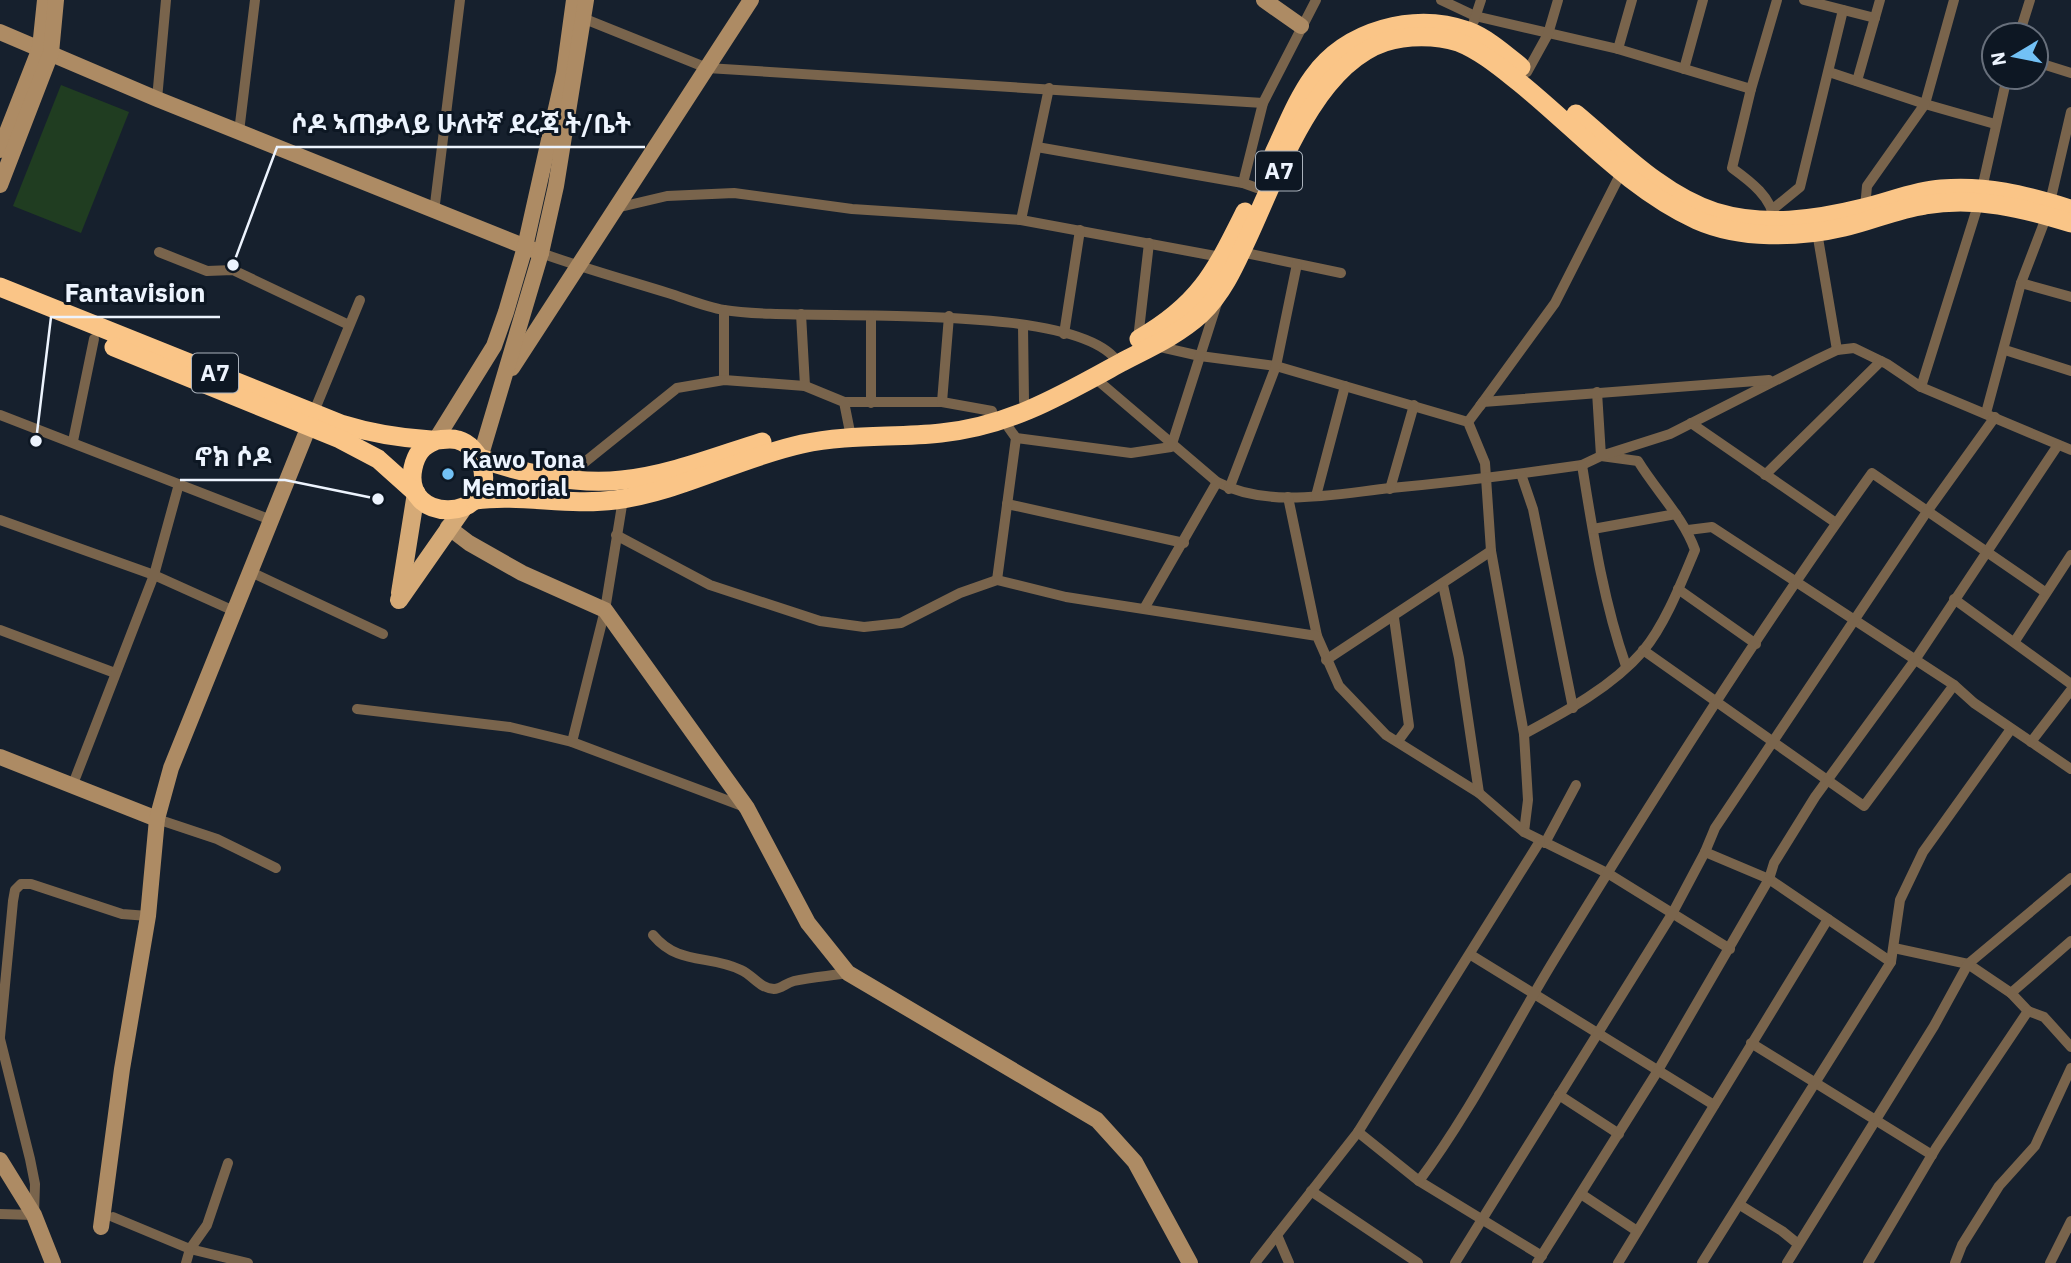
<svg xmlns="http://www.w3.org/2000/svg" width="2071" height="1263" viewBox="0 0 2071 1263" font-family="'IBM Plex Sans','Noto Sans Ethiopic',sans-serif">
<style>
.green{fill:#203d21}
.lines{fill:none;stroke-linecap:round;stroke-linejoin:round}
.street{stroke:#79644c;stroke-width:10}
.secondary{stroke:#ad8b64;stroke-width:16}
.primary{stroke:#d5aa77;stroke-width:18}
.highway{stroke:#fac587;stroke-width:19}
.poi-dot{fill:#72c1f5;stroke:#0d1723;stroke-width:2.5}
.labels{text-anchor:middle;stroke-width:6;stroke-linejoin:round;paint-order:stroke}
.shield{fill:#0d1723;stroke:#aab2bc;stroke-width:2}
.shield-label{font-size:23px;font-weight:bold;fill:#edf4fe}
.poi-label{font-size:24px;font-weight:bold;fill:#edf4fe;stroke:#0d1723;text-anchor:start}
.leader{fill:none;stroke:#edf4fe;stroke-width:2.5}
.callout-dot{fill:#edf4fe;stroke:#0d1723;stroke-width:2.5}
.callout-label{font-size:26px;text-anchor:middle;font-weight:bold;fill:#edf4fe;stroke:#0d1723;stroke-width:6;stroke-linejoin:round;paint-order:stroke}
</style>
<rect width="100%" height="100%" fill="#16202d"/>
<!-- green -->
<path class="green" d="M61,85L129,112L81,233L13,206Z"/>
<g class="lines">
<!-- street -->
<g class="street">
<path d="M1441,0L1475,16L1618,49L1751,89L1732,168C1750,181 1773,198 1774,221"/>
<path d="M1804,0L1875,18"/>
<path d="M1954,0L1925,104L1995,124"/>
<path d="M580,17L707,68L1263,103"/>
<path d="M1474,21L1481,0"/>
<path d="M2019,35L2030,0"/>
<path d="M1618,49L1632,0"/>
<path d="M2036,62L2071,73"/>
<path d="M1684,69L1703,0"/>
<path d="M1527,72L1548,34L1558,0"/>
<path d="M1829,72L1925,104L1867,186L1865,208"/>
<path d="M1857,81L1880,0"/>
<path d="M1751,89L1777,0"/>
<path d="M157,99L166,0"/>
<path d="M239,132L255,0"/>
<path d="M1037,147L1243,183L1257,188"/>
<path d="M1243,183L1263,103L1316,0"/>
<path d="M616,208L667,196L734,193L852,209L1021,220L1226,258"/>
<path d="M1773,209L1800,187L1843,10"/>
<path d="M434,212L460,0"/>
<path d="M1021,220L1049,88"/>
<path d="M1817,232L1837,350"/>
<path d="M159,252L207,271L233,270L349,325"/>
<path d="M1241,252L1341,273"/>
<path d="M541,253C583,268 626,280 668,293C687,299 706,307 724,310C799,323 1081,298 1119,364"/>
<path d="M2021,283L2071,297"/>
<path d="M801,314L805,386"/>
<path d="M1023,326L1024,401"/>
<path d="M1064,334L1080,230"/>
<path d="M1138,339L1149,243"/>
<path d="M1156,346L1200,356L1276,366L1468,422L1485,463L1491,551L1524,734"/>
<path d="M2005,350L2071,371"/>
<path d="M1095,378L1217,482C1269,509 1335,494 1391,488C1455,482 1519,474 1582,465L1601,456L1638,461C1657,492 1683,517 1695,550C1682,581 1665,625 1643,651C1612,687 1565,712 1524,734L1528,800L1524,832"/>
<path d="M724,380V310"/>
<path d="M1921,387L1979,202L2007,77"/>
<path d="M1597,392L1601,456L1670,434L1818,359L1837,350L1854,348L1887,364L1921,387L2071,450"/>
<path d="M844,402H942L992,411"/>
<path d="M942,402L949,316"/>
<path d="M871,403V316"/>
<path d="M1480,406L1555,303L1622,171"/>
<path d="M1986,413L2021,283L2047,215L2071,112"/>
<path d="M313,414L360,300"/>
<path d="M0,415L271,520"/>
<path d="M1468,422L1483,402L1769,380"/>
<path d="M1691,423L1836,523"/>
<path d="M1016,438L1131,453L1171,447L1217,303"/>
<path d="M73,441L94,339"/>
<path d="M1582,465C1593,533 1603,600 1626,666"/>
<path d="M1521,474L1533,509L1573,708"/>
<path d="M1765,475L1881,361"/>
<path d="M565,478L677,388L724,380L805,386L844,402L851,437"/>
<path d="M1229,489L1276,366L1297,264"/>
<path d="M1390,489L1414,405"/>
<path d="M1316,496L1345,386"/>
<path d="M1288,497L1317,636"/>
<path d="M1007,504L1184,543"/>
<path d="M0,520L154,575L234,611"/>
<path d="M1593,529L1676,514"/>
<path d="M1688,530L1712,527L1954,685L1974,703L2071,769"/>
<path d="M616,535L710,585L820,621L864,627L901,623L960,593L997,580L1066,597L1317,636L1339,686L1386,735L1479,793L1524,832L1609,874L1730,949"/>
<path d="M251,572L383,634"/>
<path d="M997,580L1016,438L1004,421"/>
<path d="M1443,585L1459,658L1479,793"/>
<path d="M1678,589L1756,644"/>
<path d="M1954,599L2071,684"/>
<path d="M1145,607L1217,482"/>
<path d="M1394,618L1409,726L1398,741"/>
<path d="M0,630L115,673"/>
<path d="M2015,641L2071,555"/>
<path d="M1643,650L1864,806L1954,685"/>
<path d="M1326,660L1491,551"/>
<path d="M357,709L510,727L572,742L745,807"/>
<path d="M572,742L605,610L623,499"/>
<path d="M2031,742L2071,690"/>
<path d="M73,784L154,575L179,484"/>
<path d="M157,819L217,839L276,868"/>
<path d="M1545,843L1576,785"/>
<path d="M1705,852L1769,879L1891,962"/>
<path d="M653,935C679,966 708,954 741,970C754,976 759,988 774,989C781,989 786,983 794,981C811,977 830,976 848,973"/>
<path d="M1894,948L1968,964L2011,993L2071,941"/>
<path d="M1471,955L1714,1105"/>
<path d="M2011,993L2028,1011L2044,1017L2071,1047"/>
<path d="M0,1037L13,901L15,890L21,884H31L122,914L148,916"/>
<path d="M0,1039L30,1159L35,1184L34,1215L0,1214"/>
<path d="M1751,1043L1932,1155"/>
<path d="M1559,1095L1619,1134"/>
<path d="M1358,1132L1419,1181L1542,1256"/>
<path d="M1419,1181C1472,1110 1511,1030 1557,955C1657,792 1760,629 1872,473L2045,592"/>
<path d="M1311,1191L1418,1263"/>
<path d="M1581,1194L1637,1231"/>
<path d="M1740,1205L1782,1231L1798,1244"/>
<path d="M113,1217L190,1249L248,1263"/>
<path d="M1277,1235L1289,1263"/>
<path d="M186,1263L190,1249L207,1225L228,1163"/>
<path d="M1255,1263L1358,1132L1540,841"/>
<path d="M1455,1263L1672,914L1705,852L1715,828L1926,513L1995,417"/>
<path d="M1537,1263L1657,1072L1769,879L1774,863L1815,797L1915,660L2058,445"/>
<path d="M1618,1263L1828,919"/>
<path d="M1702,1263L1891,962L1900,900L1923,852L2011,729"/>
<path d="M1787,1263L1934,1026L1968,964L2071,878"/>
<path d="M1868,1263L1936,1148L2028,1011"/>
<path d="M1955,1263L1962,1245L1999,1186L2035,1146L2071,1068"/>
<path d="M2050,1263L2071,1221"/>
</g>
<!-- secondary -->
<g class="secondary">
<path d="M1264,0L1301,26"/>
<path d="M0,32L157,99L541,253"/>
<path d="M0,150L40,48L45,0"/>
<path d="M0,185L51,53L56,0"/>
<path d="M512,368L751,0"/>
<path d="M435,441L494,346L506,312L525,247L564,73L574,0"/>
<path d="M480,458L541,253L556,186L586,0"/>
<path d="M448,527L469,543L522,573L605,610L747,808L808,923L848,973L1097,1120L1135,1162L1190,1263"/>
<path d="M0,757L157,819"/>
<path d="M0,1160L34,1215L53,1263"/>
<path d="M101,1227L122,1069L148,916L157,819L171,768L309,426"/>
</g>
<!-- primary -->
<g class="primary">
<path d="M400,593L416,493"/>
<path d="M399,600L464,507"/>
</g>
<!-- highway -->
<g class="highway">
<path d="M1576,114C1618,149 1662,195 1715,212C1764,227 1815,220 1863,208C1889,202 1914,191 1941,189C1986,185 2024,195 2067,208"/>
<path d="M1274,153C1286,128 1297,99 1313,77C1347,30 1414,12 1468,31C1487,38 1505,54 1521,67"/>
<path d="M0,287L341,424C370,433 400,438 431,440C440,441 448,437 458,440C469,443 479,454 482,466C497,523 401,525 413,468C416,454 422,446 435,441"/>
<path d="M1139,339C1200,304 1215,272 1245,212"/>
<path d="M114,347L340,439L378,459L416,493"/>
<path d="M480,458C523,474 576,485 622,480C670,475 717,456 762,442"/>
<path d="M475,500C521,494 568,506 615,500C679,492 738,458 802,444C848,434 895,438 941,433C1010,426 1062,395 1122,362C1149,348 1178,335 1201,314C1224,292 1236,263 1249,235C1278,172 1315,65 1385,42C1406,35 1437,35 1458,42C1481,51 1501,68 1520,83C1578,130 1629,189 1697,220C1740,239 1798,238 1844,227C1871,221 1897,209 1925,205C1975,196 2023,208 2071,223"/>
</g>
</g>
<!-- markers -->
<circle class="poi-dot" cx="448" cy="474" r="7"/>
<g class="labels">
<!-- shield labels -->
<g class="shield">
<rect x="1256" y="151.5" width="46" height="39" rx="5"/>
<rect x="192" y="353.5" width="46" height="39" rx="5"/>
</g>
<g class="shield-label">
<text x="1279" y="179">A7</text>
<text x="215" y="381">A7</text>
</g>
<!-- poi labels -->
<g class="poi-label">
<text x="462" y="468">Kawo Tona<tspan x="462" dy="28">Memorial</tspan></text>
</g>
</g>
<!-- callouts -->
<path class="leader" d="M233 265L277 147H645M36 441L51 317H220M378 499L285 480H180"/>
<g class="callout-dot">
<circle cx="233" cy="265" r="7"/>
<circle cx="36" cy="441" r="7"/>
<circle cx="378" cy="499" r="7"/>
</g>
<g class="callout-label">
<text x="461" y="133">ሶዶ ኣጠቃላይ ሁለተኛ ደረጃ ት/ቤት</text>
<text x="135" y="302">Fantavision</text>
<text x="233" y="466">ኖክ ሶዶ</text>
</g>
<!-- north arrow -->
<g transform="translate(2015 56) rotate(260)"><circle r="33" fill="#0d1723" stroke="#676f7b" stroke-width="2"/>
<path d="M0-5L12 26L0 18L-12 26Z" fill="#72c1f5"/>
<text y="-10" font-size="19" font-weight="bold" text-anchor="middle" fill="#edf4fe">N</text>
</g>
</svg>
